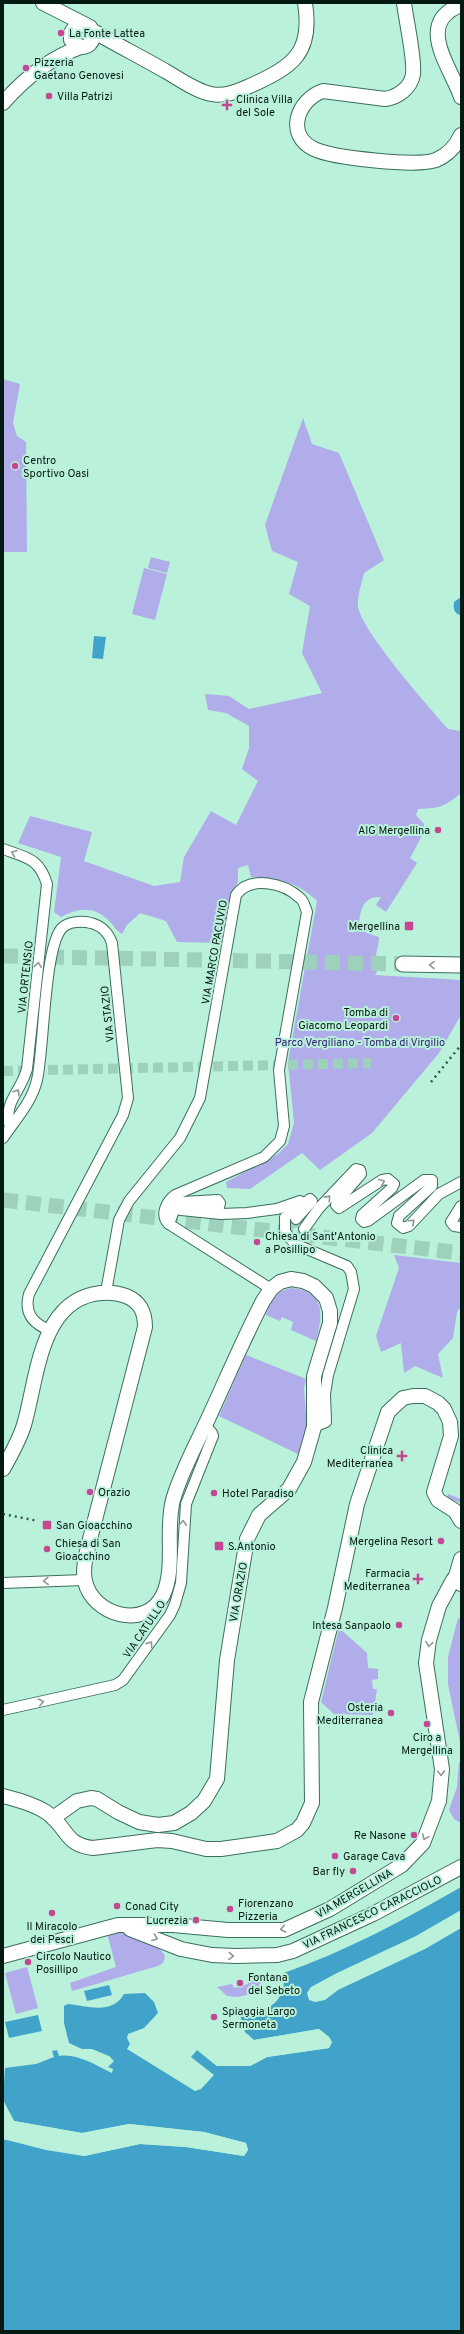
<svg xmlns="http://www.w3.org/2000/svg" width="464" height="2334" viewBox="0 0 464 2334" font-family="Overpass,sans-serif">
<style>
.green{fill:#b1acea}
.water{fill:#41a3ca}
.pier{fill:#b9f1da}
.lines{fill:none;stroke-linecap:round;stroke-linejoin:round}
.street-tunnel{stroke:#9ed1bc;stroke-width:10;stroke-dasharray:10 5;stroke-linecap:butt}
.primary-tunnel{stroke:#9ed1bc;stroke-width:15;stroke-dasharray:15 8;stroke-linecap:butt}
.street-casing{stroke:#3b6f5c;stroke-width:12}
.secondary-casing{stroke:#3b6f5c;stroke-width:16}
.primary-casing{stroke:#3b6f5c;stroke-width:17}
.street{stroke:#fff;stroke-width:10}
.secondary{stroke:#fff;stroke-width:14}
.primary{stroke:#fff;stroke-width:15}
.rail{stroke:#37564b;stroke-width:2.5;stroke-dasharray:2 4;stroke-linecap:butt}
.oneway{stroke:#8e9894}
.poi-dot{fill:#c54691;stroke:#b9f1da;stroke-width:1.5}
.labels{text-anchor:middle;stroke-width:4;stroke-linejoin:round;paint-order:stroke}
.poi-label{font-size:11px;fill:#041912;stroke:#b9f1da;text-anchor:start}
.street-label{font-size:11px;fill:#041912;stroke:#b9f1da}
.park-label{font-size:11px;fill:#352075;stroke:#b9f1da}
</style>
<rect width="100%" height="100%" fill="#b9f1da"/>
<!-- green -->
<g class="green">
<path d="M3,379L20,384L13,423L17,436L26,442L27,552H3Z"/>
<path d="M303,418L312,444L339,453L384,560L364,573C362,582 357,596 358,606C361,631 429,707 448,729L461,731V793C444,807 441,808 418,809L416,815L424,824V832L410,858L417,863L386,912L376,905L381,897C360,896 360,915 358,930L379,937C379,948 372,960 378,970L375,975L461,980V1015L439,1053L372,1133L320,1170L302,1153L250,1189L227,1188L226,1182L278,1154L288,1144L294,1123L288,1062L317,901C296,881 279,879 251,877L248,865L238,868V882L231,894L222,943L177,942L166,921L140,913L127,925L122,934C115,930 114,925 108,920C94,906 77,908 61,917L54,912L61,857L18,843L30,816L92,832L84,861L154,886L180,882L184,857L211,811L236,825L258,781L242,769L249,748V726L226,713L208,710L205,694L229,696L249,709L322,693L302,653L310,606L289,594L298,562L272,551L265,525Z"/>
<path d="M151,557L170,562L167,573L148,568Z"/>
<path d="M144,568L167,574L155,620L132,614Z"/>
<path d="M394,1255L461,1263V1307L457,1312L453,1338L438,1354L443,1378L415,1366L404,1373L401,1343L381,1352L376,1336L399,1268Z"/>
<path d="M291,1288C326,1291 323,1315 316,1341L291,1330L293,1322L282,1317L280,1321L266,1315C271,1301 276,1291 291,1288Z"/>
<path d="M246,1355L306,1379L304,1388L307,1429L300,1455L219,1416Z"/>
<path d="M448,1494L461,1499V1503L447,1498Z"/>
<path d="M458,1618L461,1619V1747L448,1684V1657Z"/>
<path d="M339,1628L367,1653L368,1668L378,1669V1679L372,1680L373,1689H377L373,1715L334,1714L321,1702Z"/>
<path d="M459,1762L461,1763V1823L454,1819L449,1810L457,1787Z"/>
<path d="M112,1932C132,1934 153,1937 165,1956L163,1963L158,1966L72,1991L70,1983L116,1967L107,1933Z"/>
<path d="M27,1967L38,2008L16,2014L5,1973Z"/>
<path d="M263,1976V1979C256,1994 243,1999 227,1996L217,1987L232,1984L234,1988L248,1984V1980Z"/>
</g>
<!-- water -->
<g class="water">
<path d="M461,597V615C454,614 453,608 454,602Z"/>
<path d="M94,636L106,637L103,659L92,658Z"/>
<path d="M461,1887V2331H3V2139L84,2156L140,2144L186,2147L244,2156L248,2150L246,2143L204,2132L129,2124L82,2133L14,2121L3,2100L5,2068L36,2064L54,2057L52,2051L57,2050L59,2056C77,2053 95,2065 112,2073L113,2069L108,2067L114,2061L109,2056L92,2049H82L69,2043L64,2023V2006L68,2004C88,2006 112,2015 124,1994L145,1993L154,2002L158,2013L144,2028L128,2034L127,2038L130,2044L127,2049L195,2091L201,2089L214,2075L191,2057L197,2050L217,2066H250L267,2057L329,2048L332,2042L329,2037L319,2029L254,2040L245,2032L240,2015C267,2012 286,2004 284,1973C346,1951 404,1920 461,1887Z"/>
<path d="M109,1985L112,1995L87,2001L84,1991Z"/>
<path d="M38,2015L42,2031L9,2038L5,2022Z"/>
</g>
<!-- pier -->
<g class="pier">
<path d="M461,1910V1928L425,1949L338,1990L325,2000L315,2002L309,2000L307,1993L311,1987L337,1973L416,1936Z"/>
<path d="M319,2029L329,2037L332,2042L329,2048L267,2057L250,2066H217L197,2050L217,2064H249L266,2055L328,2046L329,2042L323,2033L319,2031L254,2042V2040Z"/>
<path d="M3,2100L14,2121L82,2133L129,2124L204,2132L246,2143L248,2150L244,2156L186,2147L140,2144L84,2156L46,2150L3,2139V2137L47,2148L84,2154L140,2142L186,2145L243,2154L246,2150L244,2144L237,2141L204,2134L129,2126L82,2135L14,2123L3,2104Z"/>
</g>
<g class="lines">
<!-- street-tunnel -->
<g class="street-tunnel">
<path d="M3,1071L371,1063"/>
<path d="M296,1219L293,1224L294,1228L299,1231L304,1229"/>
</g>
<!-- primary-tunnel -->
<g class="primary-tunnel">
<path d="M3,956L403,964"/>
<path d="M3,1200L461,1253"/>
</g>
<defs>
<g id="street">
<path d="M3,849C27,858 39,858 47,884L27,1069C20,1094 3,1101 10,1128"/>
<path d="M3,1138C15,1120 32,1102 37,1080C44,1050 44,947 62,928C69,921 82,921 91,923C102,926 108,932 112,943L128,1098L123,1115L29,1294C24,1312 32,1323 49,1330"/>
<path d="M310,1199L285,1217V1232L295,1244L347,1266L351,1272L354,1289L328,1375L325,1394L326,1422L314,1427"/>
<path d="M461,1206L451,1222L454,1226L461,1227"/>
<path d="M296,1219L312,1201"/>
<path d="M169,1224L176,1205L182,1202L218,1200L220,1203L219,1207L187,1206L183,1207L181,1210L221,1214L247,1213L277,1209L300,1201"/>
<path d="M304,1229L319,1208L356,1169L360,1170L361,1174L337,1202L336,1205L339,1208L382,1180L388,1179L394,1184L392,1188L362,1215L361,1219L364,1222L368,1221L424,1180H432V1186L399,1216L397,1223L403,1228L409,1226L439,1194L461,1182"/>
<path d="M106,1292L119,1220L129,1201L180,1138L200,1098L236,895C250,875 284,883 300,898C304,901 305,907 307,912L279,1070L284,1126L280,1141L264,1157L175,1195C167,1201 159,1215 169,1224L271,1289"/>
<path d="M3,1583L84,1580"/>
<path d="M3,1710L115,1685L123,1680L170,1615L175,1604L181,1583L186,1504L213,1436L212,1433L205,1425"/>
</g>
<g id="secondary">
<path d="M43,3L90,27C97,37 91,48 80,47L71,40V33L75,27L84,24"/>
<path d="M404,3C406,20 415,59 413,74C411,88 398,97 385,99L323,91C297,100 285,135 314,149C333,158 417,167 436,160C448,155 456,146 461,135"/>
<path d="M461,5C414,23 451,67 461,97"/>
<path d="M93,31C117,45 143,58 167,72C181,80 196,91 211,94C226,97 238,91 252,85C293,66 313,53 305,3"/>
<path d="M3,103C24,79 49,58 81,47"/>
<path d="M3,1469C11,1455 19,1441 24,1425C37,1381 39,1305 94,1294C105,1292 116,1292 126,1296C141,1302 145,1313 145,1327L90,1539C87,1552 82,1567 85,1581C92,1615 146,1631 163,1595C176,1568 165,1529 173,1500C181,1472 196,1445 208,1419C226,1380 243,1340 263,1301L271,1289L280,1282L291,1279L303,1281L314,1286L326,1298L330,1311V1323L314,1376V1427L304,1462L289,1489L259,1515L247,1539L227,1660L217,1779L204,1801L191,1813L174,1823L158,1825L139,1822L118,1812L97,1799L91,1798L77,1801L53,1818"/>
<path d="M461,1559L456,1576L461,1584"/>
<path d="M3,1796C18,1800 33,1804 46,1812C68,1827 64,1845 93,1848L157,1840L172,1841L206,1849H221L277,1841L297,1830L303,1823L312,1803L311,1702L335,1608L357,1504L388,1412L403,1398L413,1396H425L438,1403L444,1409L450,1422L451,1436L434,1492L438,1500L455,1511L461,1521"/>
<path d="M130,1929L181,1949L212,1955L235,1956L277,1955L293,1951L373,1914L461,1867"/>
<path d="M3,1956L118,1925H173L228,1930H284L330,1909L402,1865L423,1843L439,1801L442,1769L426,1663L429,1640L439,1606L453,1580L461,1579"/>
</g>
<path id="primary" d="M403,964L461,965"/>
</defs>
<!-- street casing -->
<use href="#street" class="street-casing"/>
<!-- secondary casing -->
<use href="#secondary" class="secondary-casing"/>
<!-- primary casing -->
<use href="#primary" class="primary-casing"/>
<!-- street -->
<use href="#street" class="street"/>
<!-- secondary -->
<use href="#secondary" class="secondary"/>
<!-- primary -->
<use href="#primary" class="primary"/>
<!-- rail -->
<g class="rail">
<path d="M431,1082L461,1045"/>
<path d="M3,1514L38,1521"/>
</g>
</g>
<!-- one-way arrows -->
<defs><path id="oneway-chevron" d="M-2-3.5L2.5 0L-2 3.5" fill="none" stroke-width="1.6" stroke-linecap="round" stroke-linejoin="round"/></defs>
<g class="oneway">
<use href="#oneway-chevron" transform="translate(14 853) rotate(-160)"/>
<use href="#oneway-chevron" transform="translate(38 965) rotate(-84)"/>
<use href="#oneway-chevron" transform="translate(432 965) rotate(-179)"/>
<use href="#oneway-chevron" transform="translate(17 1092) rotate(-58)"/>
<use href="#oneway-chevron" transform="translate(382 1182) rotate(-23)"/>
<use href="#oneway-chevron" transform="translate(328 1198) rotate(-48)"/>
<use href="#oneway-chevron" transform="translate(412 1222) rotate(-43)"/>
<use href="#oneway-chevron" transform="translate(183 1523) rotate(-87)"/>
<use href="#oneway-chevron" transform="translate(46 1581) rotate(178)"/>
<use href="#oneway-chevron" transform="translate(150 1644) rotate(-55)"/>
<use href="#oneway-chevron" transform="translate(429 1644) rotate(99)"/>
<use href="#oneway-chevron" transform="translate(41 1702) rotate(-13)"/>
<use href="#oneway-chevron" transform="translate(441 1773) rotate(89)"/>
<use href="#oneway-chevron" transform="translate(425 1837) rotate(114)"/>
<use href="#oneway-chevron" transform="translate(283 1929) rotate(169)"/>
<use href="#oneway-chevron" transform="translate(155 1938) rotate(20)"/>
<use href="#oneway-chevron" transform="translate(231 1956) rotate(3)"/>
</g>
<!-- markers -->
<g class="poi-dot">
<circle cx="61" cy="33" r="4"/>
<circle cx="26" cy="68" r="4"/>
<circle cx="49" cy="96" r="4"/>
<path d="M225 99h4v4h4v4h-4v4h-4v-4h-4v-4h4z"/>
<circle cx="15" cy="466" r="4"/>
<circle cx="438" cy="830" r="4"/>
<rect x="404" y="921" width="10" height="10" rx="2"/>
<circle cx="396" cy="1018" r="4"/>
<circle cx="257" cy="1242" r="4"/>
<path d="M400 1450h4v4h4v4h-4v4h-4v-4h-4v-4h4z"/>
<circle cx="90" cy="1492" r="4"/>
<circle cx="214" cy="1493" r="4"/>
<rect x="42" y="1520" width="10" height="10" rx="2"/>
<circle cx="441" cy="1541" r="4"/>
<rect x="214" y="1541" width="10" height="10" rx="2"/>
<circle cx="47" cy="1549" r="4"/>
<path d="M416 1573h4v4h4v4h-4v4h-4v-4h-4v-4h4z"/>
<circle cx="399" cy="1625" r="4"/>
<circle cx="391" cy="1713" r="4"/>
<circle cx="427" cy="1724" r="4"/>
<circle cx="414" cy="1835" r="4"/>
<circle cx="335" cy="1856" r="4"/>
<circle cx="353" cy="1871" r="4"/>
<circle cx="117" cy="1906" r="4"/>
<circle cx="230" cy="1909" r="4"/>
<circle cx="52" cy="1913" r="4"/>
<circle cx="196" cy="1920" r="4"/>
<circle cx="28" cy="1962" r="4"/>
<circle cx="240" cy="1983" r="4"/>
<circle cx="214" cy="2017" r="4"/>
</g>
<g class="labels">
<!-- poi labels -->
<g class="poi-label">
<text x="69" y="37">La Fonte Lattea</text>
<text x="34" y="66">Pizzeria<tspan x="34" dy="13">Gaetano Genovesi</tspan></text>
<text x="57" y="100">Villa Patrizi</text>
<text x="236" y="103">Clinica Villa<tspan x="236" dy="13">del Sole</tspan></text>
<text x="23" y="464">Centro<tspan x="23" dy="13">Sportivo Oasi</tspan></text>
<text x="430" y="834" text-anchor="end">AIG Mergellina</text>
<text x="400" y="930" text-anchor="end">Mergellina</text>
<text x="388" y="1016" text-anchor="end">Tomba di<tspan x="388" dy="13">Giacomo Leopardi</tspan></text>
<text x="265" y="1240">Chiesa di Sant'Antonio<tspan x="265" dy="13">a Posillipo</tspan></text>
<text x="393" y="1454" text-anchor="end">Clinica<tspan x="393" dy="13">Mediterranea</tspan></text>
<text x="98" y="1496">Orazio</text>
<text x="222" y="1497">Hotel Paradiso</text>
<text x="56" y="1529">San Gioacchino</text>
<text x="433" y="1545" text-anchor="end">Mergelina Resort</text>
<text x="55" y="1547">Chiesa di San<tspan x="55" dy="13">Gioacchino</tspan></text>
<text x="228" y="1550">S.Antonio</text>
<text x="410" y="1577" text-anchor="end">Farmacia<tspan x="410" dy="13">Mediterranea</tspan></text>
<text x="391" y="1629" text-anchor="end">Intesa Sanpaolo</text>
<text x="383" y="1711" text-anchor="end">Osteria<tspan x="383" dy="13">Mediterranea</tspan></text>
<text x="427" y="1741" text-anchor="middle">Ciro a<tspan x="427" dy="13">Mergellina</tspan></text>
<text x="406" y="1839" text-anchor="end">Re Nasone</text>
<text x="343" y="1860">Garage Cava</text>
<text x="345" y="1875" text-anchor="end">Bar fly</text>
<text x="238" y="1907">Fiorenzano<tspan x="238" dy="13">Pizzeria</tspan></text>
<text x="125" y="1910">Conad City</text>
<text x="188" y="1924" text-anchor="end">Lucrezia</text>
<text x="52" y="1930" text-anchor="middle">Il Miracolo<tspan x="52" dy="13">dei Pesci</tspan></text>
<text x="36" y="1960">Circolo Nautico<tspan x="36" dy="13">Posillipo</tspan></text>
<text x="248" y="1981">Fontana<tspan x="248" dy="13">del Sebeto</tspan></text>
<text x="222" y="2015">Spiaggia Largo<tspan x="222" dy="13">Sermoneta</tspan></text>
</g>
<!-- street labels -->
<g class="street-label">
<text transform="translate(214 952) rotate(-80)" y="4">VIA MARCO PACUVIO</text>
<text transform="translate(25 977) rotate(-84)" y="4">VIA ORTENSIO</text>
<text transform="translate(107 1014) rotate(-96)" y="4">VIA STAZIO</text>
<text transform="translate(238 1592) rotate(-80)" y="4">VIA ORAZIO</text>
<text transform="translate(144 1629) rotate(-56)" y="4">VIA CATULLO</text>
<text transform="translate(354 1893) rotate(-30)" y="4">VIA MERGELLINA</text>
<text transform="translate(372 1912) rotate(-26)" y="4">VIA FRANCESCO CARACCIOLO</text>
</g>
<!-- park labels -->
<g class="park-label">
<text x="360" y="1046">Parco Vergiliano - Tomba di Virgilio</text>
</g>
</g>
<!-- border -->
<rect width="464" height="2334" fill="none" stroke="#041912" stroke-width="8"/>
</svg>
